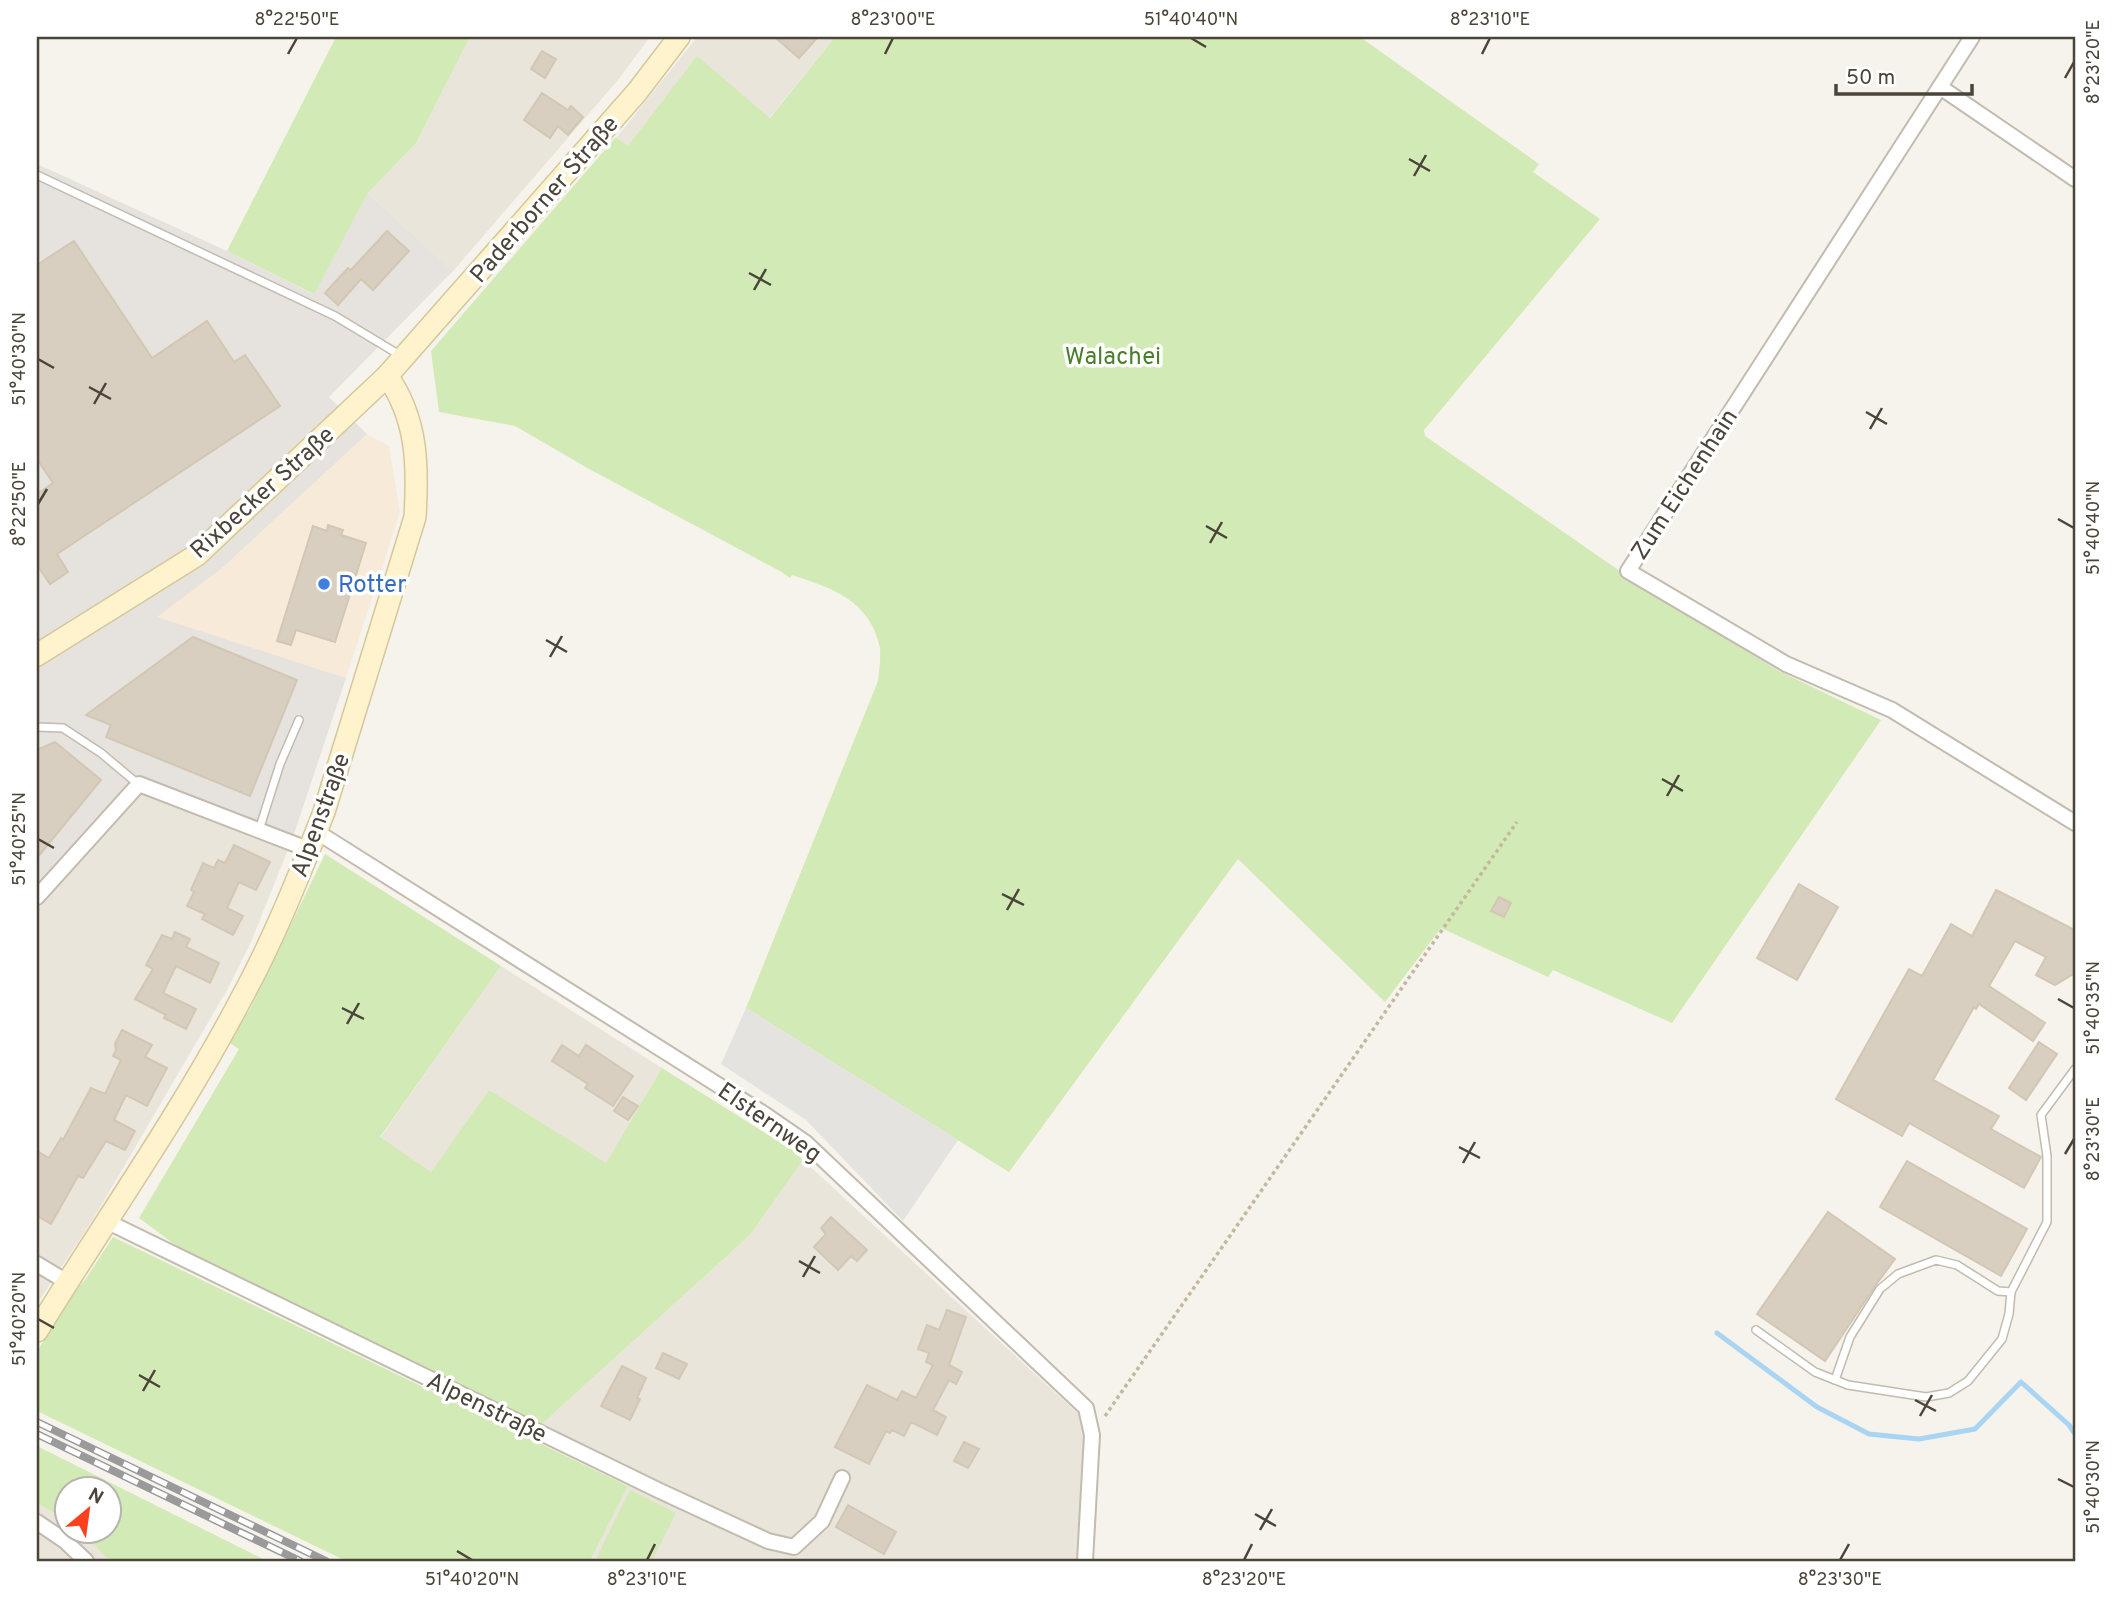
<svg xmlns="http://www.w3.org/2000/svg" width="2112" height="1598" viewBox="0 0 2112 1598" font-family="Overpass,sans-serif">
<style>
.residential{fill:#eae5da}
.commercial{fill:#f7ead8}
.industrial{fill:#e6e2dd}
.green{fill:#d2eab5}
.parking{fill:#e5e3e0}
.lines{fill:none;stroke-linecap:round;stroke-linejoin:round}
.stream{stroke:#a9d4f2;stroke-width:5}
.building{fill:#d8cfc1;stroke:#d3c7b4;stroke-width:2}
.lane-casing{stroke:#c2bbae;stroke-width:10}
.street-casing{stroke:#c2bbae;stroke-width:18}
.secondary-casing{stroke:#d6c79b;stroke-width:24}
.path{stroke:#c4b79f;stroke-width:3.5;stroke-dasharray:3.5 3.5;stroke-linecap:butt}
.lane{stroke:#fff;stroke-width:7}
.street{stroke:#fff;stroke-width:14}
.secondary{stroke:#fff3cd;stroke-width:21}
.rail-casing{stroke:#9a9a9a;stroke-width:8}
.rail{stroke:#fff;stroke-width:5;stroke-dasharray:16;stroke-linecap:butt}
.ticks{fill:none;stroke:#4b4439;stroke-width:2.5}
.shop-dot{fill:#3f7fe0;stroke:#fff;stroke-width:2.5}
.labels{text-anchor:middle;stroke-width:7;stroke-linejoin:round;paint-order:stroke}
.street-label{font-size:24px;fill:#4b4439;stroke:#fff}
.park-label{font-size:24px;fill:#4a7f2a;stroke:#fff}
.shop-label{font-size:24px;fill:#366cbe;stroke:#fff;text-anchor:start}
.neatline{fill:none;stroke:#4b4439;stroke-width:2.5}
.ticks-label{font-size:18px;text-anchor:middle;fill:#4b4439}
</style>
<rect width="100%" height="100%" fill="#f6f3ec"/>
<!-- residential -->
<g class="residential">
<path d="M470,37H650L618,80L453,271L368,193L416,143Z"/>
<path d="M697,37H835L698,206L617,137Z"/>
<path d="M138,782L293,837L251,942L227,990L95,1216L37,1304V888Z"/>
<path d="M501,966L662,1068L606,1164L489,1090L431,1173L380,1138Z"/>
<path d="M803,1160L1085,1420L1078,1561H590L635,1472L542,1424L750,1235Z"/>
<path d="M37,1503L66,1520V1532H83L105,1557L114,1561H37Z"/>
</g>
<!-- commercial -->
<path class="commercial" d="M367,434L389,446L400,512L346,678L156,617L221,569Z"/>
<!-- industrial -->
<path class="industrial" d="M37,164L227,251L313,294L368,193L453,271L329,397L367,434L221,569L157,617L346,678L293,837L138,782L37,888Z"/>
<!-- green -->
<g class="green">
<path d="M336,37H470L416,143L368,193L314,294L227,251Z"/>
<path d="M835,37H1360L1539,164L1533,172L1600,219L1424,430L1425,436L1653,594L1777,670L1881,720L1672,1023L1553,970L1548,977L1441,928L1385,1002L1238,859L1009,1172L746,1008L878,681C879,671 881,658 880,648C870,600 832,588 792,575L790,578L780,571L591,470L515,426L439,412L431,351L616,137L628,146L697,56L770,118Z"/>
<path d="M325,854L501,966L380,1137L431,1172L489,1090L606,1163L662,1068L794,1151L803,1160L750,1235L542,1424L178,1247L139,1218L239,1049L230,1043L252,1005Z"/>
<path d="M113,1237L628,1486L590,1561H346L37,1411V1352L69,1297L85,1280Z"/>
<path d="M37,1446L267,1561H114L105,1557L83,1532H108V1490H66V1520L37,1503Z"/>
<path d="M630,1490L676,1513L652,1561H595Z"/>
</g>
<!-- parking -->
<path class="parking" d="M746,1008L958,1140L903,1221L806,1120L721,1064Z"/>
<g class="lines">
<!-- stream -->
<path class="stream" d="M1717,1333L1817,1407L1869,1434L1919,1439L1975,1429L2021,1382L2069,1425L2075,1434"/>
</g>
<!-- building -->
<g class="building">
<path d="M775,37H818L799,58Z"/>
<path d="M542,51L556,59L545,78L531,69Z"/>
<path d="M542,93L568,110L571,106L583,117L568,135L558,126L550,138L524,120Z"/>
<path d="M387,231L409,251L373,290L361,279L338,305L325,293L348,268L351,270Z"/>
<path d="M74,241L152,358L207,321L234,362L245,355L280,406L57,554L68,572L50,584L37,565V494L53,483L37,459V265Z"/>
<path d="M328,525L343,530L341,535L366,543L335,642L296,630L291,645L277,641L313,526L327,531Z"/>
<path d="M193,637L297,680L250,796L106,737L111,725L86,715Z"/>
<path d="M55,742L101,780L37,858V750Z"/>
<path d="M234,845L270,862L256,890L239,882L227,908L243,916L233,935L202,919L205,914L187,906L194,892L191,890L203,863L214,868L218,860L225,863Z"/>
<path d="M1799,884L1838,907L1797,980L1757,958Z"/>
<path d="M1996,890L2075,930V973L2055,985L2036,975L2046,957L2015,941L1989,986L2045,1023L2033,1041L1979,1004L1976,1009L1974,1007L1933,1080L1999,1116L1991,1129L2041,1157L2024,1188L1909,1123L1902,1136L1836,1099L1909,969L1922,976L1951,924L1972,936Z"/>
<path d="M1499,897L1511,903L1504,917L1491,911Z"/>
<path d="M175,932L190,939L186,947L219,963L210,983L176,966L163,993L196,1009L186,1029L164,1018L166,1015L135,999L153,969L146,965L162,935L172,939Z"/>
<path d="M122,1030L152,1045L145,1057L167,1068L147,1106L126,1095L114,1120L135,1131L125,1150L106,1141L83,1178L78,1176L51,1224L37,1216V1151L49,1158L61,1138L63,1140L91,1088L105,1094L121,1060L113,1056L116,1050L115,1044Z"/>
<path d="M2039,1042L2057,1054L2026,1100L2009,1088Z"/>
<path d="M562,1045L579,1056L586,1045L633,1076L613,1106L585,1088L588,1084L552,1061Z"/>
<path d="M623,1097L638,1106L628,1120L614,1111Z"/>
<path d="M1907,1161L2027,1229L2001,1276L1880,1207Z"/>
<path d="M1828,1212L1895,1259L1875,1286L1825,1361L1757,1314Z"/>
<path d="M831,1217L867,1250L857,1261L851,1256L838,1270L814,1247L826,1234L821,1228Z"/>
<path d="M947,1310L966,1317L949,1365L962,1372L956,1384L949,1380L933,1410L946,1417L937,1435L911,1422L904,1436L892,1430L890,1433L886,1431L869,1464L835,1447L867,1385L897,1400L902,1391L916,1398L933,1365L926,1362L929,1353L918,1349L927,1325L939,1330Z"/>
<path d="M663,1353L687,1364L679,1379L656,1368Z"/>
<path d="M622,1366L646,1378L637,1398L640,1399L630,1420L601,1406Z"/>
<path d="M964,1442L979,1449L968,1468L954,1461Z"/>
<path d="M848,1505L896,1532L884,1554L836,1527Z"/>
</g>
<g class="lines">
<defs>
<g id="lane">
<path d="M37,175L335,316L403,357"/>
<path d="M37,727L63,728L101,753L138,784"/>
<path d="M259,830L280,764L299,720"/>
<path d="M1756,1330L1815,1372L1848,1385L1926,1397L1949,1393L1968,1381L2002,1339L2009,1314L2011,1292L2047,1222V1156L2041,1115L2075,1069"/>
<path d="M1835,1380L1850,1337L1880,1289L1898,1274L1936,1260L1957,1265L1998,1291L2011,1292"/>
</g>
<g id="street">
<path d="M1972,37L1628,571L1786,664L1892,710L2075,823"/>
<path d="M1940,87L2075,179"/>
<path d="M317,832L764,1114L806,1143L1086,1408L1092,1435L1085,1561"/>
<path d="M37,897L139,784L310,850"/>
<path d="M106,1221L660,1491L768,1541L794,1547L822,1521L842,1478"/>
<path d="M37,1264L67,1282"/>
<path d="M37,1522L65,1541L86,1561"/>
</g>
<g id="secondary">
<path d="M37,655L197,555L387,376L637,92L679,37"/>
<path d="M37,1331C104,1222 180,1115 240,1001C273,941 299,876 324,812L415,517C418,467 418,419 387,376"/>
</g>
</defs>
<!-- lane casing -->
<use href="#lane" class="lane-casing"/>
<!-- street casing -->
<use href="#street" class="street-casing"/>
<!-- secondary casing -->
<use href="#secondary" class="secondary-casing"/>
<!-- path -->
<path class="path" d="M1105,1416L1517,822"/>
<!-- lane -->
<use href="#lane" class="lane"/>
<!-- street -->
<use href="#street" class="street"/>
<!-- secondary -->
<use href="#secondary" class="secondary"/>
<defs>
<g id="rail">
<path d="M37,1422L326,1561"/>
<path d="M37,1434L300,1561"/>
</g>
</defs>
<!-- rail casing -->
<use href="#rail" class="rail-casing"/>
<!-- rail -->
<use href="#rail" class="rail"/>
</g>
<!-- ticks -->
<path class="ticks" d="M1191,38L1206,47M288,54L297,38M885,54L893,38M1482,54L1490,38M2065,78L2074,62M1409,159L1430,171M1414,176L1426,155M749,273L771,285M754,290L766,269M38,359L54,368M89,387L111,399M94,404L106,383M1866,412L1887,424M1870,429L1882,408M38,504L47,489M2058,519L2074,528M1206,526L1227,538M1210,543L1222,522M546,640L567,652M550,657L562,636M1662,779L1683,791M1667,796L1679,775M38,839L54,848M1002,894L1024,905M1007,910L1019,889M2058,999L2074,1008M342,1008L364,1019M347,1024L359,1003M1459,1147L1480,1158M2065,1154L2074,1139M1463,1163L1475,1142M799,1261L820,1273M803,1277L815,1256M38,1319L54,1328M139,1375L160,1387M143,1391L155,1370M1915,1400L1936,1411M1920,1416L1932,1395M2058,1479L2074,1487M1255,1514L1276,1526M1260,1530L1272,1509M457,1551L472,1560M647,1560L655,1544M1244,1560L1252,1544M1840,1560L1849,1544"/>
<!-- markers -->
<circle class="shop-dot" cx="324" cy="584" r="7"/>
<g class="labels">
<!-- street labels -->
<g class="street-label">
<text transform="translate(544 199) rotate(-49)" y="8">Paderborner Straße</text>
<text transform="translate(1684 484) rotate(-57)" y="8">Zum Eichenhain</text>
<text transform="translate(262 492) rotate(-42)" y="8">Rixbecker Straße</text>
<text transform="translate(320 815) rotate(-70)" y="8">Alpenstraße</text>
<text transform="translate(770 1122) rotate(35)" y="8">Elsternweg</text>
<text transform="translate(487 1407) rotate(26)" y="8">Alpenstraße</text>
</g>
<!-- park labels -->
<g class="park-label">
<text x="1113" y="364">Walachei</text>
</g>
<!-- shop labels -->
<g class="shop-label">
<text x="338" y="592">Rotter</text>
</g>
</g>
<!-- border -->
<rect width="2112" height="1598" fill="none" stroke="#ffffff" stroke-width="77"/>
<!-- north arrow -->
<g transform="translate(88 1510) rotate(29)"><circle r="33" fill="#ffffff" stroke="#b7b4b0" stroke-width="2"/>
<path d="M0-5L12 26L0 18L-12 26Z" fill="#fc3f1d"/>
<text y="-10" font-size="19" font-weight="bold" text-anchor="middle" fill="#4b4439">N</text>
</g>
<!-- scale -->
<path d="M1836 84v10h136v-10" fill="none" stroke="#4b4439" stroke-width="3.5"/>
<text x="1846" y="84" font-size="21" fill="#4b4439" stroke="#ffffff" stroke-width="5" paint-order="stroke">50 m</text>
<rect x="38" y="38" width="2036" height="1522" class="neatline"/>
<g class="ticks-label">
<text x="297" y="25">8°22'50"E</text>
<text x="893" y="25">8°23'00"E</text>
<text x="1191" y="25">51°40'40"N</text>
<text x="1490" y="25">8°23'10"E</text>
<text transform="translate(2093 62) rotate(-90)" y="6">8°23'20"E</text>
<text transform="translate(19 359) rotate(-90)" y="6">51°40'30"N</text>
<text transform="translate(19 504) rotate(-90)" y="6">8°22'50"E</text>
<text transform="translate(2093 528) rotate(-90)" y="6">51°40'40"N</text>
<text transform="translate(19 839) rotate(-90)" y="6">51°40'25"N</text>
<text transform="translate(2093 1008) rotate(-90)" y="6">51°40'35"N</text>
<text transform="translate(2093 1139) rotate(-90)" y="6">8°23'30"E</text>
<text transform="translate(19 1319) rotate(-90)" y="6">51°40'20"N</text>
<text transform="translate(2093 1487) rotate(-90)" y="6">51°40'30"N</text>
<text x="472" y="1585">51°40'20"N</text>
<text x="647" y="1585">8°23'10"E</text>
<text x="1244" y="1585">8°23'20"E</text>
<text x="1840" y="1585">8°23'30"E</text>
</g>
</svg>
